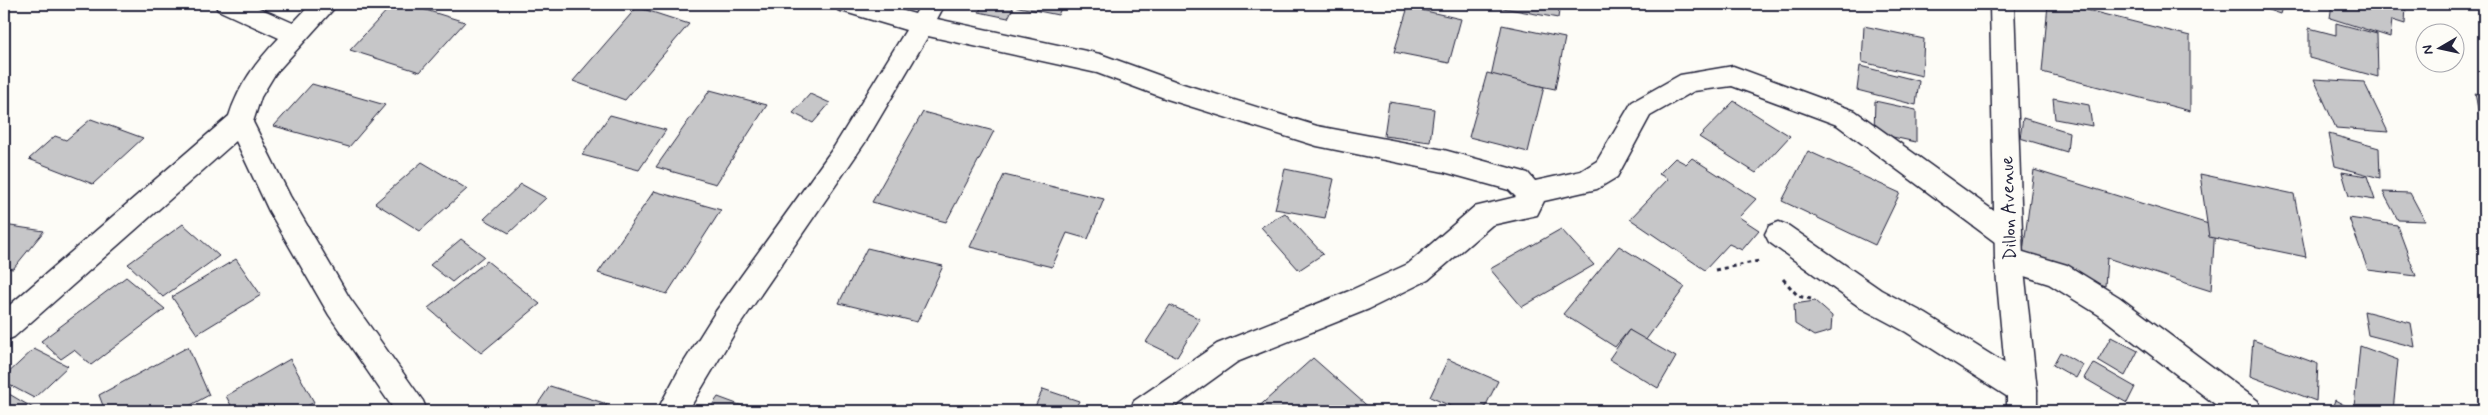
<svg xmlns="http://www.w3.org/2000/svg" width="2488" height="415" viewBox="0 0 2488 415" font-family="Mynerve,sans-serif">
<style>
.building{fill:#c6c6c8;stroke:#22223b}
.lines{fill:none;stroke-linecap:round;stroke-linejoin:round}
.minor-casing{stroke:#22223b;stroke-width:3}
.tertiary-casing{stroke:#22223b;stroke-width:3}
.path{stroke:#22223b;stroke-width:3;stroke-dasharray:4 4;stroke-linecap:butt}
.minor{fill:#fdfcf7;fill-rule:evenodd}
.tertiary{fill:#fdfcf7;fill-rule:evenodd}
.labels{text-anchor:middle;stroke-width:4.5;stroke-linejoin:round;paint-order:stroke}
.street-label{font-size:18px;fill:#22223b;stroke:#fdfcf7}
</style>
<rect width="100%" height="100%" fill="#fdfcf7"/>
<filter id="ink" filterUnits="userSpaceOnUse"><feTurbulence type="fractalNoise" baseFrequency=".02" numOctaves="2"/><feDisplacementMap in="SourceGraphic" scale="10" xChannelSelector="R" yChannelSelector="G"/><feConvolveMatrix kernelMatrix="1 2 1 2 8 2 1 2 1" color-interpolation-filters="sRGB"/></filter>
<g filter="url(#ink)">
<!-- building -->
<g class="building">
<path d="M393,4H406L465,22L420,72L350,50Z"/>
<path d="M983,4H1063L1058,15L1014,6L1008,18L979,12Z"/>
<path d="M1492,4H1560L1558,18L1492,6Z"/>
<path d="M2048,4H2063L2190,36V111L2042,72Z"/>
<path d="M2251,4H2283L2280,14Z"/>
<path d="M2332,4H2406L2405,24L2392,20L2390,37L2330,18Z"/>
<path d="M637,7L689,24L625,100L573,81Z"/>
<path d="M1408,7L1461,19L1449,63L1394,52Z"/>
<path d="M2336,23L2377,34L2378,77L2309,58V28L2336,35Z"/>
<path d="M1502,25L1565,38L1555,89L1491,76Z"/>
<path d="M1864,26L1924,39L1922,76L1862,62Z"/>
<path d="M1860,66L1919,81L1916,105L1857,90Z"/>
<path d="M1487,73L1544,87L1528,152L1469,137Z"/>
<path d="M2314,79L2364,82L2388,132L2336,128Z"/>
<path d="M312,84L385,105L349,147L274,126Z"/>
<path d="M710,90L767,105L716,184L656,167Z"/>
<path d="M2475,93L2484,95V141Z"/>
<path d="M810,94L830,103L813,123L793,113Z"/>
<path d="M2053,98L2089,105L2092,126L2055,119Z"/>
<path d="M1734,101L1790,136L1756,173L1699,137Z"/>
<path d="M1875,101L1916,110V142L1874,133Z"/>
<path d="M1389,102L1434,109L1430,142L1384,136Z"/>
<path d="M923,112L994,131L946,222L872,202Z"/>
<path d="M610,115L666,130L639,170L582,155Z"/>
<path d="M2023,118L2069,132L2067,152L2020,138Z"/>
<path d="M91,119L143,138L93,184L29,159L55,136L66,140Z"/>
<path d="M2329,134L2379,148L2380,178L2335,166Z"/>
<path d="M1808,151L1900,193L1875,245L1782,201Z"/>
<path d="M1675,158L1686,164L1692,158L1756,199L1739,217L1759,230L1742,250L1729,244L1705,270L1630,219L1668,179L1659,174Z"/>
<path d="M422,162L467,189L420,231L375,203Z"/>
<path d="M1285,169L1334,179L1325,218L1275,209Z"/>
<path d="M2034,170L2215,226L2211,291L2107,258L2105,286L2022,259Z"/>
<path d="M2342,172L2367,176L2375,200L2349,196Z"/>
<path d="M2200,174L2294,194L2306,257L2209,237Z"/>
<path d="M1004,175L1104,199L1088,239L1067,233L1052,267L970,247Z"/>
<path d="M521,184L546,198L509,233L484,219Z"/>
<path d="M654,191L721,210L667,294L598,273Z"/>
<path d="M2383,192L2410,193L2425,221L2398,220Z"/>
<path d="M1285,213L1323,254L1299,270L1261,227Z"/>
<path d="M2349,218L2397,225L2416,276L2368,270Z"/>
<path d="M183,224L219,256L163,297L128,264Z"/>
<path d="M4,225L44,231L13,269L4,268Z"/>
<path d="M1561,229L1594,265L1522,307L1490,269Z"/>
<path d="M461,239L484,256L452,282L430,265Z"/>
<path d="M1619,246L1685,287L1645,341L1629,330L1615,347L1563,314Z"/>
<path d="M867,248L943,266L917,322L839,303Z"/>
<path d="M236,259L261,295L197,334L172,297Z"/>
<path d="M487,261L540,304L481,353L428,308Z"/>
<path d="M126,277L165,309L91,365L74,350L61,359L41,341Z"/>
<path d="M1815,301L1832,316L1831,331L1814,336L1795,324L1794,304Z"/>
<path d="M1170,305L1200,319L1177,357L1146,342Z"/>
<path d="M2364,311L2411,323L2415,347L2368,335Z"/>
<path d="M1629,330L1676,357L1658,388L1609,359Z"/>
<path d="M2111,337L2138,351L2125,376L2098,360Z"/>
<path d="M2253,340L2318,364L2316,401L2250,376Z"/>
<path d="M2360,346L2398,360L2393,411H2364L2354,407Z"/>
<path d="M188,347L209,395L180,411H105L99,395Z"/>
<path d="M34,349L68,366L34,398L4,382V377Z"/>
<path d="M2060,352L2083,365L2076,378L2053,365Z"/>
<path d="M1313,358L1373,411H1254Z"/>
<path d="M290,359L314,402L299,411H234L226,396Z"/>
<path d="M1448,359L1498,381L1483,411H1462L1430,397Z"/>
<path d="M2093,363L2135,387L2127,403L2084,378Z"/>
<path d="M550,386L607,404L603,411H533Z"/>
<path d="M1043,389L1079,401L1074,411H1033Z"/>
<path d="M4,391L33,408L30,411H4Z"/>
<path d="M718,397L756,411H708Z"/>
<path d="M2335,400L2355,411H2331Z"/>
</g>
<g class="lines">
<defs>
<g id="minor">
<path d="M215,4H250L293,23L311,4H338L275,74L261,97L253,122L290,196L349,297L423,401L427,411H395L329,315L269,211L236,141L14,337L4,341V310L229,116C239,85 256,62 279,38L218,10Z"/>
<path d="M835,4H878L915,14L921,4H945L937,19L1100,54L1183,84L1317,126L1444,150L1528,173L1535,181L1581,171L1597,161L1632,102L1680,75L1733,66L1855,111L2019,229L2023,237L2019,245L2010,248L2067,265L2119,297L2258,401L2262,411H2224L2099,315L2049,284L1999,268L1995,260L1999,252L2008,248L1999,245L1837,125L1732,86L1694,91L1650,116L1617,177L1597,189L1544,201L1537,215L1492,225L1428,280L1369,309L1237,362L1169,411H1130L1134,401L1217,344L1349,291L1408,264L1474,207L1516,197L1509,190L1444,172L1317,146L1167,99L1097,73L928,36L866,141L737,329L688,411H657L679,370L716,311L834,147L906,30L838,10Z"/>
<path d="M1779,222L1789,226L1881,290L1926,314L2033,381L2037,390L2033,399L2022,403L2011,399L1906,332L1861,308L1769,242L1765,234L1769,226Z"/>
</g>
<path id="tertiary" d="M1990,4H2014L2023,260L2037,390V411H2007V390L1995,260Z"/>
</defs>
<!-- minor casing -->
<use href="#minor" class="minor-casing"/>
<!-- tertiary casing -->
<use href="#tertiary" class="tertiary-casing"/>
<!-- path -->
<g class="path">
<path d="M1715,270L1759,261"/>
<path d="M1783,279L1798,296L1811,299"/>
</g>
<!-- minor -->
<use href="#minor" class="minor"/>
<!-- tertiary -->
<use href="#tertiary" class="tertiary"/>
</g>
</g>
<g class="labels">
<!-- street labels -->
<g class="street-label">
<text transform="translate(2008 208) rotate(-92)" y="6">Dillon Avenue</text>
</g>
</g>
<!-- margin -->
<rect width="2488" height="415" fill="none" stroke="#fdfcf7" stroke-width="20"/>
<rect x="10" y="10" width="2468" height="395" fill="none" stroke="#22223b" stroke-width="2" filter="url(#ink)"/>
<!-- north arrow -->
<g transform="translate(2440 48) rotate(261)"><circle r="24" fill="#fdfcf7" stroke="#a5a5ac"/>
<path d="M0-4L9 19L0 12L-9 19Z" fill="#22223b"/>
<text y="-8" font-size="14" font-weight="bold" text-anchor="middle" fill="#22223b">N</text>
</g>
</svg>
